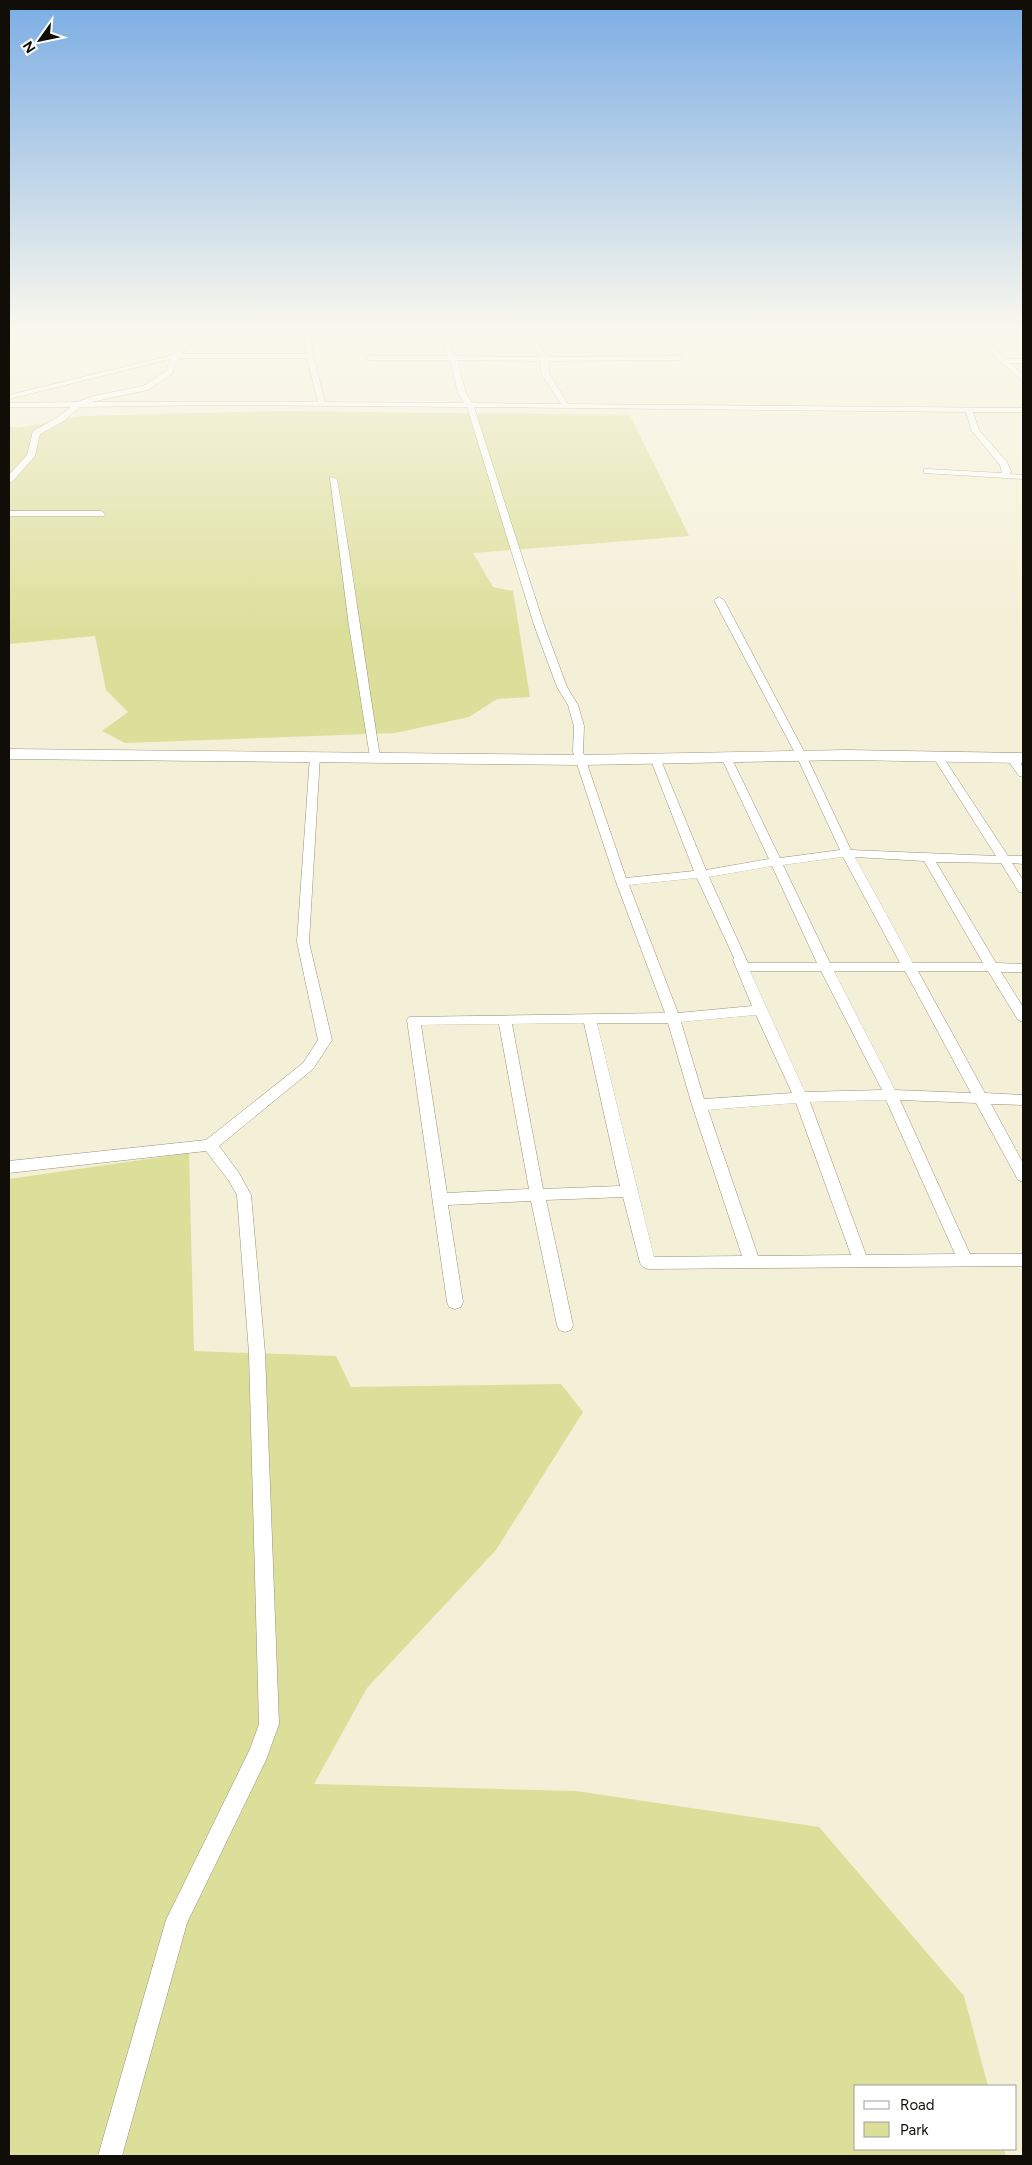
<svg xmlns="http://www.w3.org/2000/svg" width="1032" height="2165" viewBox="0 0 1032 2165" font-family="Figtree,sans-serif">
<style>
.green{fill:#dcdf9a}
.lines{fill:none;stroke-linecap:round;stroke-linejoin:round}
.street-casing{stroke:#98937d;stroke-width:1}
.secondary-casing{stroke:#98937d;stroke-width:1}
.street{fill:#fff;fill-rule:evenodd}
.secondary{fill:#fff;fill-rule:evenodd}
</style>
<rect width="100%" height="100%" fill="#f4f0d7"/>
<!-- green -->
<g class="green">
<path d="M280,411L630,415L689,536L473,553L493,587L513,591L530,697L497,699L469,717L395,733L125,743L102,731L128,712L106,690L95,636L9,644V426L18,428L81,416Z"/>
<path d="M189,1153L194,1351L336,1356L351,1387L561,1384L583,1412L496,1550L367,1688L314,1784L576,1791L819,1827L964,1996L988,2086H856V2149H1004L1006,2156H9V1179Z"/>
</g>
<g class="lines">
<defs>
<g id="street">
<path d="M196,331H203L181,354H306L304,331H310L313,356L325,402L464,403L458,393L450,360H369L366,358L369,356H447L439,331H445L454,356L540,357L524,331H531L547,357L679,356L682,358L679,360L548,361L549,373L568,404L1023,408V412H973L979,430L1007,462L1011,471L1010,474L1023,475V479L924,473V469H927L1002,473L1000,465L971,430L966,412L474,407L544,625L567,687L578,705L584,726L583,752L626,878L694,871L650,758L655,755L660,758L706,870L769,859L721,757L726,754L731,757L780,858L840,850L797,757L714,600L719,597L724,600L807,757L851,850L996,856L933,757L938,754L943,757L1008,856H1023V864L1012,863L1023,880V893L1019,892L1001,863L936,862L996,963L1023,964V972H1001L1023,1007V1022L1018,1020L988,971H918L985,1093L1023,1095V1105L991,1104L1023,1163V1182L1018,1180L976,1103L900,1100L970,1254H1023V1266L648,1269L643,1267L640,1263L623,1197L546,1200L573,1325L571,1330L565,1332L559,1330L557,1325L531,1201L448,1205L463,1302L461,1307L455,1309L449,1307L447,1302L407,1020L409,1017L665,1013L616,882L573,752L574,726L568,705L557,687L534,625L467,407L215,405L80,407L64,421L40,434L35,456L12,482H9V475L27,455L33,431L58,417L71,407H9V403L77,402L94,396L143,386L166,371L170,359L9,399V395L173,355ZM178,358H307L318,402H91L148,390L172,374ZM457,360L541,361V373L561,404L472,403L466,393ZM843,857L900,963H830L783,865ZM855,857L924,861L983,963H913ZM772,866L817,963H748L709,877ZM697,878L734,958L733,960L752,1006L678,1013L629,885ZM750,971H821L882,1090L805,1092ZM834,971H905L971,1093L895,1090ZM756,1015L792,1093L704,1099L681,1022ZM584,1023L620,1186L543,1189L512,1024ZM597,1023H668L692,1105L742,1256L654,1257ZM499,1024L529,1189L447,1193L421,1025ZM886,1100L955,1254L866,1255L810,1102ZM796,1103L851,1255L758,1256L708,1110Z"/>
<path d="M970,331H977L1006,359H1023V363H1010L1023,375V381L1001,362Z"/>
<path d="M330,477L337,479C353,571 365,664 380,757L375,760L370,757L349,626Z"/>
<path d="M101,511L105,514L104,516H9V511Z"/>
<path d="M315,753L320,756L309,942L332,1040L313,1069L219,1146L239,1173L251,1195L265,1353L279,1724L266,1760L187,1923L122,2156H98L166,1920L250,1749L259,1724L249,1353L237,1195L229,1181L206,1151L9,1173V1161L206,1140L303,1063L318,1040L297,942L310,756Z"/>
<path d="M1012,756C1022,758 1023,769 1023,777L1019,776L1007,759Z"/>
</g>
<path id="secondary" d="M9,749L582,755L847,750L1023,753V763L847,760L582,765L9,759Z"/>
</defs>
<!-- street casing -->
<use href="#street" class="street-casing"/>
<!-- secondary casing -->
<use href="#secondary" class="secondary-casing"/>
<!-- street -->
<use href="#street" class="street"/>
<!-- secondary -->
<use href="#secondary" class="secondary"/>
</g>
<!-- sky -->
<linearGradient id="sky" x2="0" y2="1"><stop stop-color="#7bade4"/><stop offset="0.52" stop-color="#faf8ed"/><stop offset="1" stop-color="#faf8ed" stop-opacity="0"/></linearGradient>
<rect width="1032" height="634" fill="url(#sky)"/>
<!-- border -->
<rect width="1032" height="2165" fill="none" stroke="#100e06" stroke-width="20"/>
<!-- legend -->
<rect x="854" y="2085" width="162" height="65" fill="#ffffff" stroke="#9f9f9b"/>
<rect x="864" y="2101" width="25" height="8" fill="#ffffff" stroke="#9f9f9b"/>
<text x="900" y="2110" font-size="15" fill="#100e06">Road</text>
<rect x="864" y="2122" width="25" height="15" fill="#dcdf9a" stroke="#9f9f9b"/>
<text x="900" y="2135" font-size="15" fill="#100e06">Park</text>
<!-- north arrow -->
<g transform="translate(40 40) rotate(237)" stroke="#ffffff" stroke-width="4" paint-order="stroke">
<path d="M0-4L9 19L0 12L-9 19Z" fill="#100e06"/>
<text y="-8" font-size="14" font-weight="bold" text-anchor="middle" fill="#100e06">N</text>
</g>
</svg>
